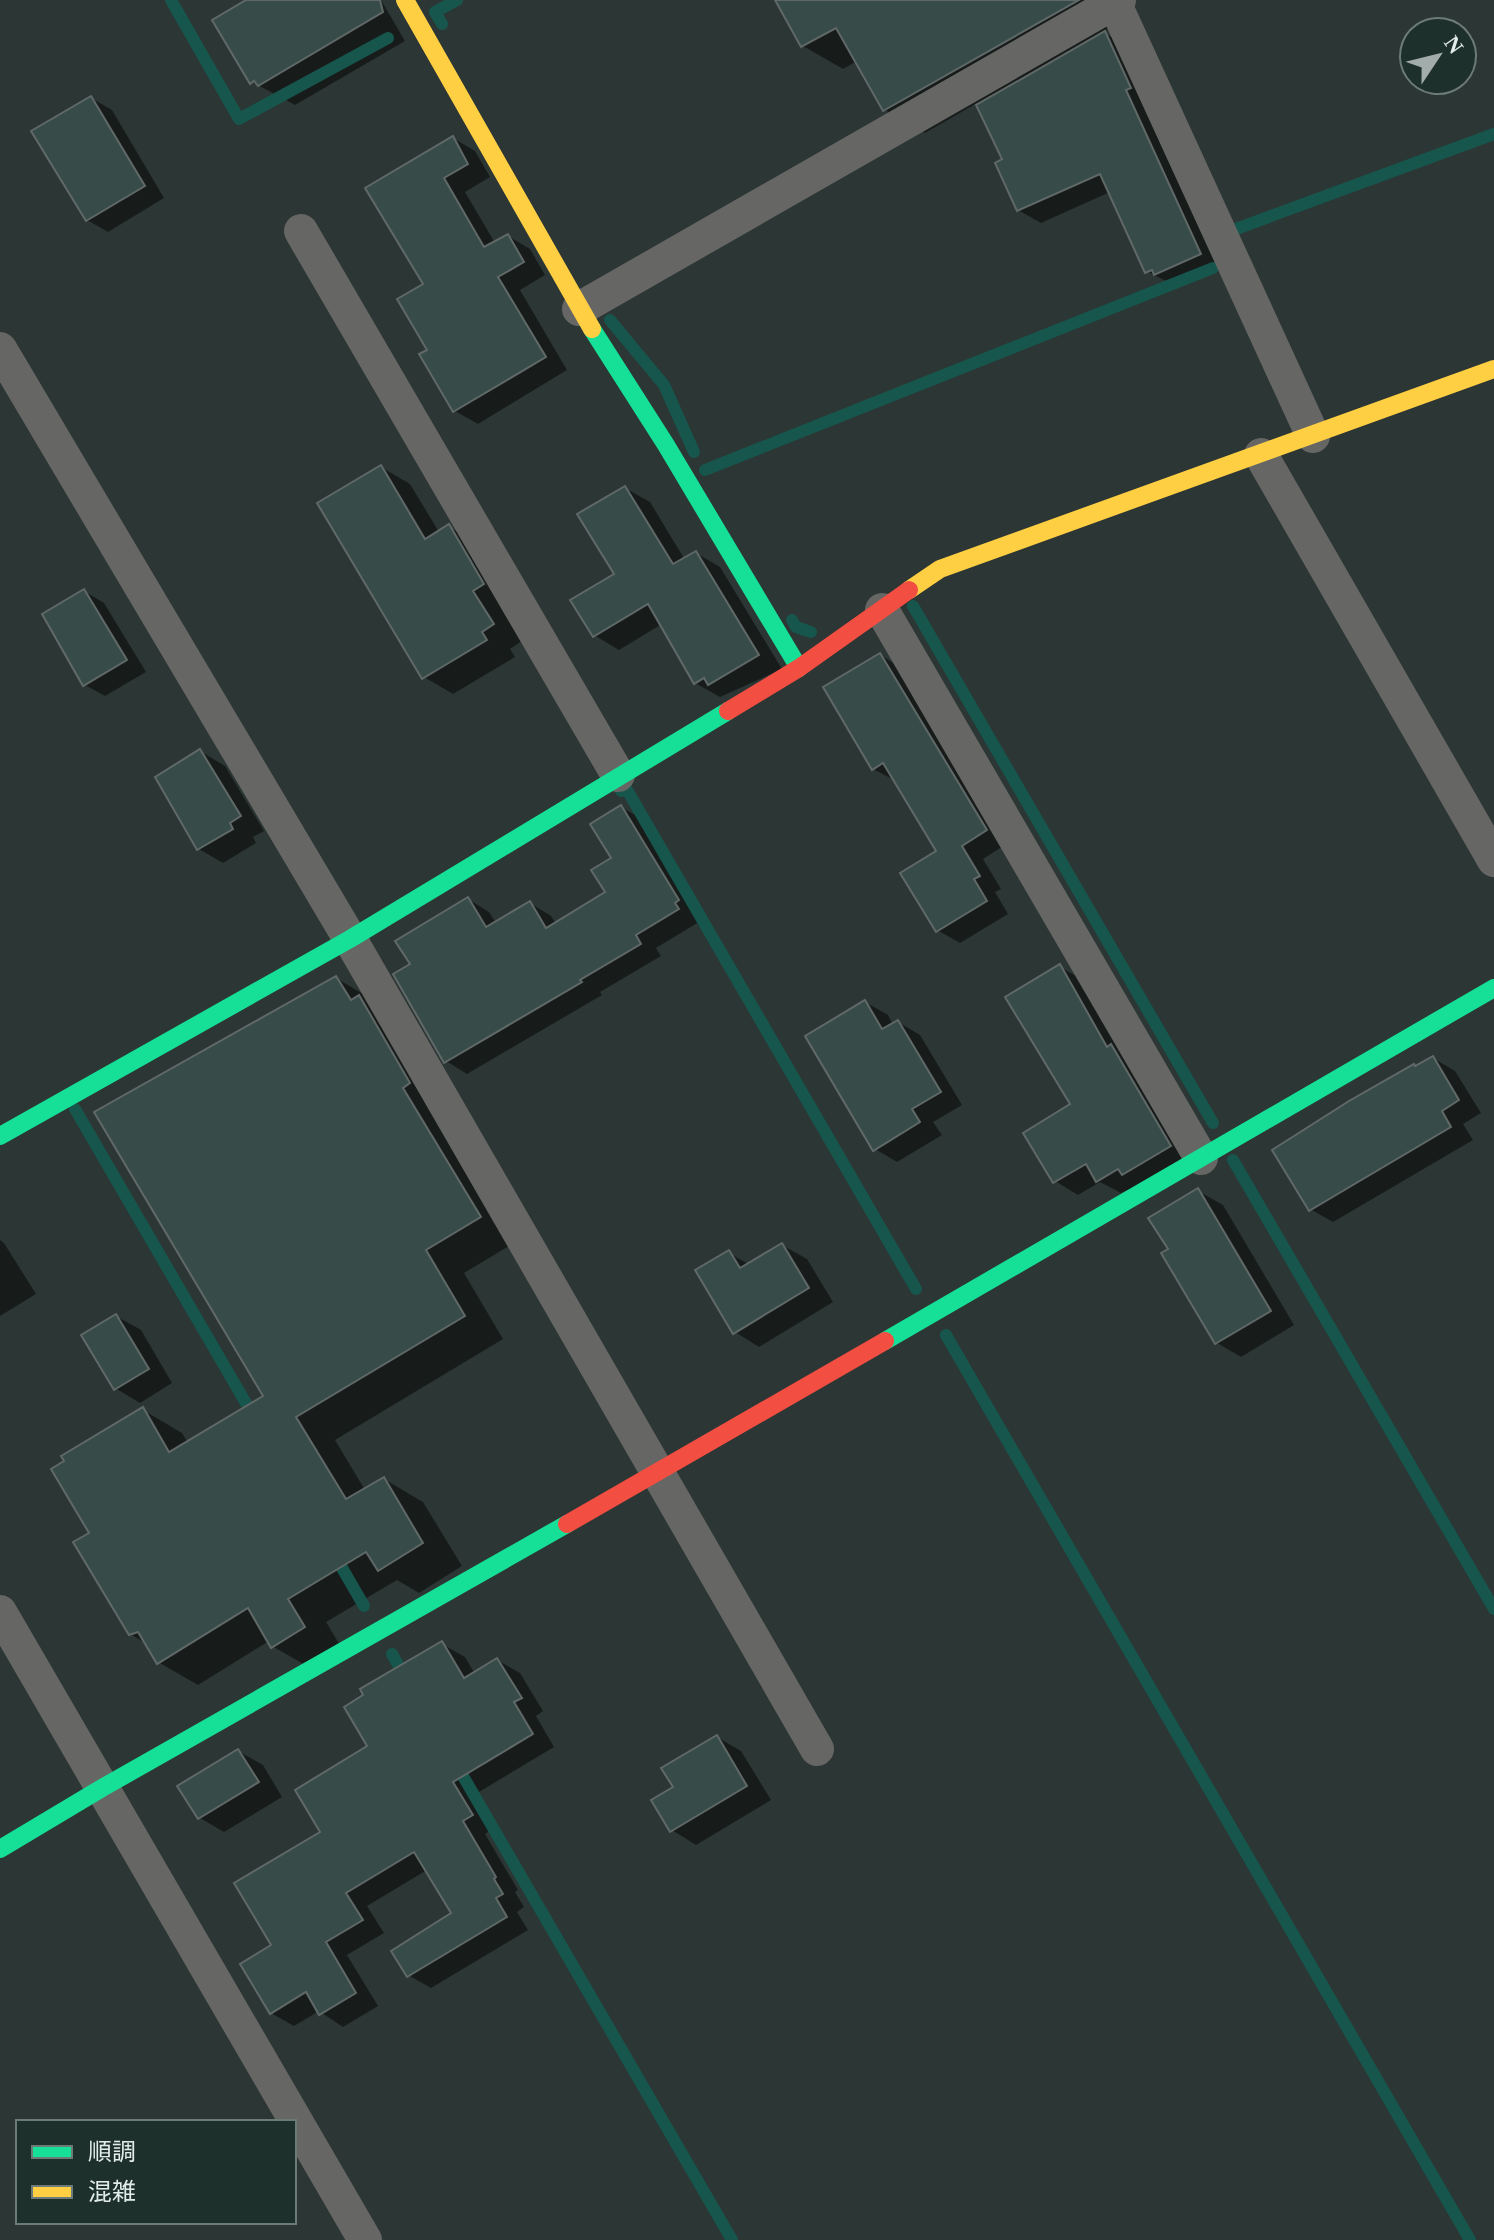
<svg xmlns="http://www.w3.org/2000/svg" width="1494" height="2240" viewBox="0 0 1494 2240" font-family="'Times New Roman','Noto Sans JP',serif">
<style>
.shadow{fill:#0007}
.lines{fill:none;stroke-linecap:round;stroke-linejoin:round}
.stream{stroke:#17564d;stroke-width:12}
.building{fill:#374c49;stroke:#606967;stroke-width:2}
.street{stroke:#666765;stroke-width:34}
.fast{stroke:#16e098;stroke-width:18}
.slow{stroke:#ffcf43;stroke-width:18}
.jam{stroke:#f24e42;stroke-width:18}
</style>
<rect width="100%" height="100%" fill="#2c3634"/>
<!-- shadow -->
<g class="shadow">
<path d="M250,0H381L405,41L295,105L252,82Z"/>
<path d="M778,0H1119L1129,17L1102,32L1128,46L1222,267L1178,287L1146,271L1110,192L1041,223L1018,210L1004,160L977,103L925,133L885,110L857,61L843,69L803,46Z"/>
<path d="M91,98L112,110L164,198L108,232L87,220Z"/>
<path d="M453,138L475,151L490,177L465,192L495,243L508,236L530,249L545,275L520,290L567,370L478,424L455,411L430,350L425,284L368,189Z"/>
<path d="M381,467L410,484L439,532L449,527L478,543L512,601L501,608L522,641L510,649L515,657L453,694L424,677Z"/>
<path d="M625,488L650,502L685,560L696,553L720,567L782,669L720,697L695,683L662,624L619,650L594,635L617,575Z"/>
<path d="M84,591L104,603L146,672L105,696L85,685Z"/>
<path d="M880,655L902,668L1008,843L983,859L1001,889L995,892L1008,914L960,943L937,930L939,851L896,781L873,769Z"/>
<path d="M200,751L225,766L264,831L253,837L256,843L223,863L199,849Z"/>
<path d="M621,807L642,819L699,913L694,915L699,922L656,948L661,956L600,992L602,995L467,1074L446,1061L412,965L468,899L489,912L496,923L530,903L551,916L556,924L607,893Z"/>
<path d="M1060,967L1083,980L1193,1160L1121,1193L1100,1182L1078,1195L1055,1181L1072,1105Z"/>
<path d="M336,978L375,1001L519,1240L464,1273L503,1339L335,1440L365,1490L384,1479L423,1502L462,1566L419,1593L397,1580L326,1622L343,1650L312,1669L272,1646L269,1641L198,1685L158,1662L147,1644L130,1634L91,1534L143,1410L182,1433L188,1443L266,1397Z"/>
<path d="M865,1002L888,1015L893,1025L898,1022L920,1035L962,1105L933,1122L942,1135L897,1162L875,1149Z"/>
<path d="M1433,1058L1455,1071L1481,1113L1463,1124L1473,1140L1333,1222L1310,1209L1417,1068Z"/>
<path d="M1198,1191L1223,1205L1294,1325L1241,1357L1217,1343L1170,1250Z"/>
<path d="M0,1240L4,1243L36,1294L0,1316Z"/>
<path d="M782,1245L807,1259L833,1302L759,1347L735,1332L729,1253L750,1265Z"/>
<path d="M116,1316L141,1330L172,1383L140,1403L115,1388Z"/>
<path d="M442,1644L465,1657L475,1674L497,1660L520,1673L543,1711L536,1716L554,1747L474,1795L494,1828L485,1834L518,1890L515,1892L524,1907L517,1912L528,1930L431,1988L408,1975L454,1914L427,1870L367,1906L384,1933L347,1955L378,2006L343,2027L319,2011L294,2026L271,2013L274,1946L323,1832L369,1746Z"/>
<path d="M717,1737L741,1751L771,1800L696,1845L672,1830L675,1788Z"/>
<path d="M238,1751L263,1765L282,1797L224,1832L200,1818Z"/>
</g>
<g class="lines">
<!-- stream -->
<g class="stream">
<path d="M171,0L239,119L388,38"/>
<path d="M442,24L435,12L457,0"/>
<path d="M1236,229L1494,134"/>
<path d="M610,320L664,385L694,452"/>
<path d="M705,470L1213,268"/>
<path d="M913,606L1213,1123"/>
<path d="M792,620L796,627L811,632"/>
<path d="M621,791L626,788L916,1289"/>
<path d="M75,1109L254,1417"/>
<path d="M1233,1160L1494,1609"/>
<path d="M946,1335L1470,2240"/>
<path d="M334,1554L364,1606"/>
<path d="M392,1654L406,1679"/>
<path d="M456,1764L732,2240"/>
</g>
</g>
<!-- building -->
<g class="building">
<path d="M246,0H380L383,12L258,86L254,81L250,84L212,20Z"/>
<path d="M775,0H1079L883,111L836,28L801,47Z"/>
<path d="M1105,31L1131,88L1126,90L1201,254L1154,275L1152,270L1145,273L1100,174L1017,211L995,163L1002,159L976,105Z"/>
<path d="M91,96L145,186L86,221L31,131Z"/>
<path d="M453,136L468,164L444,178L484,247L508,234L524,262L498,277L546,357L453,412L419,354L427,350L397,299L423,284L365,188Z"/>
<path d="M381,465L425,539L449,524L484,584L473,591L494,624L482,632L487,640L422,679L317,503Z"/>
<path d="M625,486L673,564L696,551L759,655L708,685L704,678L694,684L648,604L593,637L570,600L614,574L577,514Z"/>
<path d="M84,589L127,660L83,686L42,614Z"/>
<path d="M880,653L987,830L962,846L980,876L974,879L987,901L936,932L900,873L936,851L883,763L872,770L823,687Z"/>
<path d="M200,749L241,816L230,823L233,829L197,850L155,777Z"/>
<path d="M621,805L679,900L675,903L679,909L636,935L641,944L580,980L582,982L444,1063L393,974L410,964L395,941L468,897L486,927L530,901L546,928L605,892L591,870L611,858L590,824Z"/>
<path d="M1060,964L1107,1047L1111,1044L1171,1146L1122,1175L1118,1169L1096,1182L1086,1164L1053,1183L1023,1133L1070,1104L1005,997Z"/>
<path d="M336,976L351,1000L359,995L410,1083L403,1088L481,1217L426,1250L465,1316L296,1417L346,1499L384,1477L423,1543L378,1571L366,1552L288,1599L305,1627L271,1648L248,1608L157,1664L138,1632L129,1635L73,1542L89,1533L51,1469L64,1461L61,1456L143,1407L169,1452L263,1396L94,1112Z"/>
<path d="M865,1000L882,1029L898,1020L941,1092L912,1109L920,1122L873,1151L805,1036Z"/>
<path d="M1433,1056L1459,1100L1442,1111L1451,1127L1309,1211L1272,1150L1349,1101L1414,1064L1415,1066Z"/>
<path d="M1198,1188L1271,1311L1215,1344L1161,1253L1168,1249L1148,1218Z"/>
<path d="M782,1243L809,1288L733,1334L695,1270L729,1250L740,1268Z"/>
<path d="M116,1314L149,1369L114,1390L81,1335Z"/>
<path d="M442,1641L464,1678L497,1658L522,1698L514,1702L533,1734L453,1782L473,1815L463,1821L496,1877L494,1879L503,1894L496,1898L507,1917L407,1977L391,1951L451,1913L414,1852L346,1893L363,1920L326,1942L356,1993L319,2015L306,1992L270,2014L240,1964L271,1945L234,1883L320,1832L295,1790L367,1746L344,1707L363,1695L360,1689Z"/>
<path d="M717,1735L747,1786L670,1832L651,1800L673,1787L661,1768Z"/>
<path d="M238,1749L259,1782L198,1819L177,1786Z"/>
</g>
<g class="lines">
<!-- street -->
<g class="street">
<path d="M1113,0L1313,436"/>
<path d="M301,231L618,775"/>
<path d="M579,309L1119,0"/>
<path d="M0,349L350,939L817,1749"/>
<path d="M1261,455L1494,860"/>
<path d="M882,610L1201,1158"/>
<path d="M0,1612L365,2240"/>
</g>
<!-- fast -->
<g class="fast">
<path d="M592,329L666,445L799,668"/>
<path d="M0,1136L350,939L728,711"/>
<path d="M885,1341L1494,988"/>
<path d="M0,1849L102,1788L567,1524"/>
</g>
<!-- slow -->
<g class="slow">
<path d="M405,0L592,329"/>
<path d="M909,590L940,569L1494,369"/>
</g>
<!-- jam -->
<g class="jam">
<path d="M728,711L799,668L909,590"/>
<path d="M567,1524L885,1341"/>
</g>
</g>
<!-- legend -->
<rect x="16" y="2120" width="280" height="104" fill="#1e302c" stroke="#6c7b78" stroke-width="2"/>
<rect x="32" y="2146" width="40" height="12" fill="#16e098" stroke="#6c7b78" stroke-width="2"/>
<text x="88" y="2160" font-size="24" fill="#e2ecea">順調</text>
<rect x="32" y="2186" width="40" height="12" fill="#ffcf43" stroke="#6c7b78" stroke-width="2"/>
<text x="88" y="2200" font-size="24" fill="#e2ecea">混雑</text>
<!-- north arrow -->
<g transform="translate(1438 56) rotate(55)"><circle r="38" fill="#1e302c" stroke="#6c7b78" stroke-width="2"/>
<path d="M0-6L14 30L0 20L-14 30Z" fill="#a2acaa"/>
<text y="-12" font-size="22" font-weight="bold" text-anchor="middle" fill="#e2ecea">N</text>
</g>
</svg>
